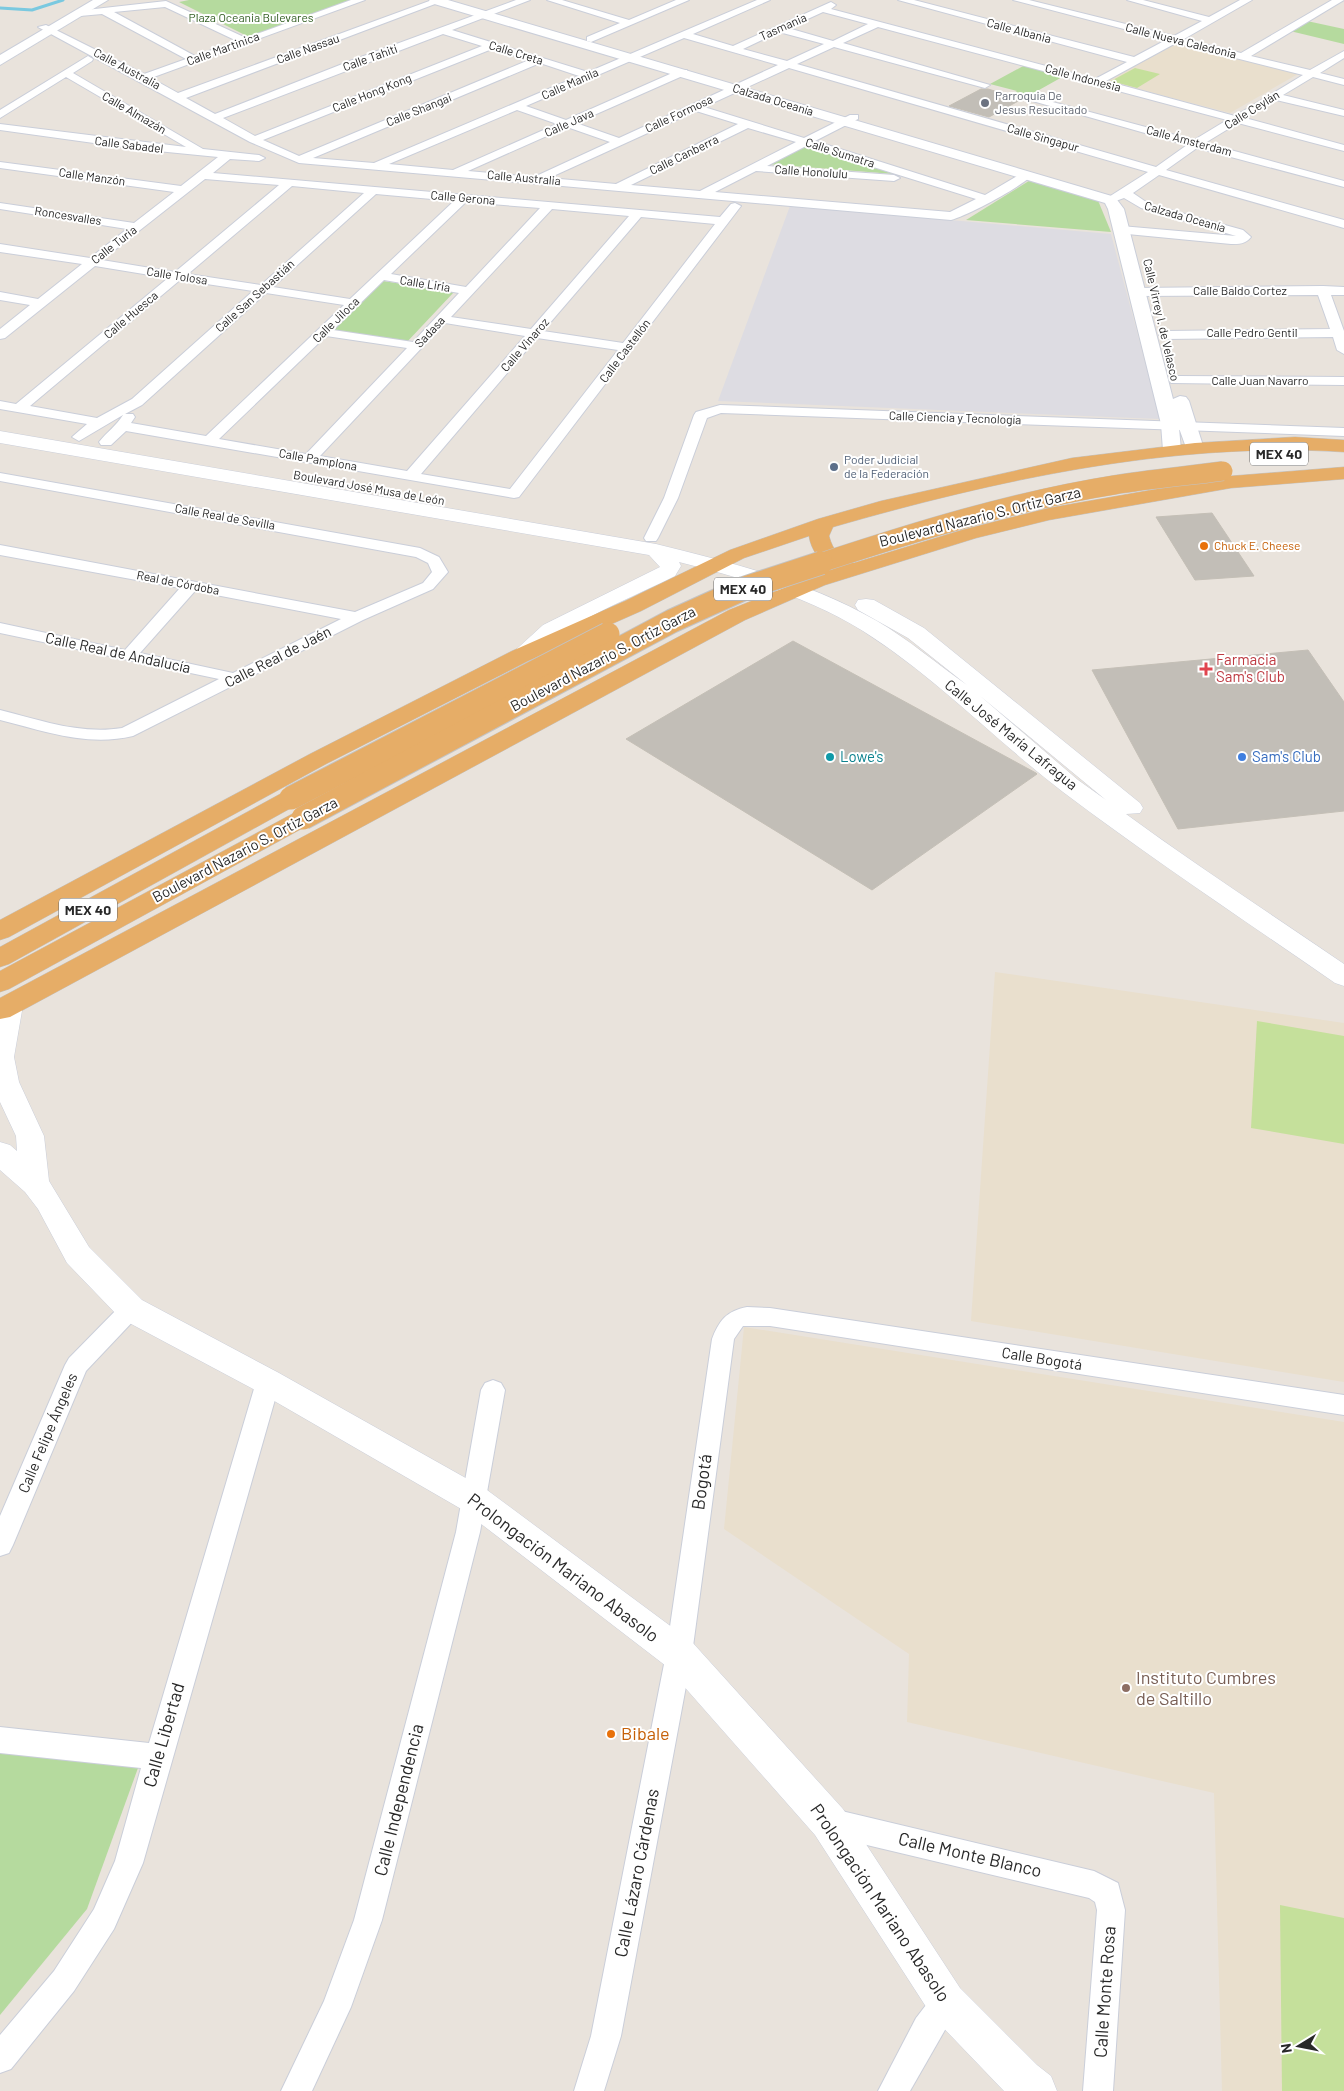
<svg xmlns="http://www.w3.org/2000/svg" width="1344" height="2091" viewBox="0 0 1344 2091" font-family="Barlow,sans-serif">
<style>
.industrial{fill:#dddce2}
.education{fill:#e9dfcd}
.green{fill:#b5da9e}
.pitch{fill:#c5e09b}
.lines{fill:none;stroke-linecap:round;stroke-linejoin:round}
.stream{stroke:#7ac9e0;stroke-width:3}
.building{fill:#c2beb7;stroke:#c4bfb6}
.minor-casing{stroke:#caced9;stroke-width:2}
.tertiary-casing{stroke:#caced9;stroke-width:2}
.secondary-casing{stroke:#caced9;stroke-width:1}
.trunk-casing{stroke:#c3c3c3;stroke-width:1}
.minor{fill:#fff;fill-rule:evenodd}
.tertiary{fill:#fff;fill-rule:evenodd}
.secondary{fill:#fff;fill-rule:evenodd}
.trunk{fill:#e6ad67;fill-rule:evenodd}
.trunk-bridge-far1-casing{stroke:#c3c3c3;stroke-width:20;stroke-linecap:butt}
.trunk-bridge-casing{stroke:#c3c3c3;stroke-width:25;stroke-linecap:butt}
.trunk-bridge-far1{stroke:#e6ad67;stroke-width:19}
.trunk-bridge{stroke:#e6ad67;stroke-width:23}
.worship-dot{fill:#6b7280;stroke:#fff;stroke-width:2}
.service-dot{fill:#5c6f8a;stroke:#fff;stroke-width:2}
.food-dot{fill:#e8710a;stroke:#fff;stroke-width:2}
.health-dot{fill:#e0444e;stroke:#fff;stroke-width:2}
.culture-dot{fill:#0f9aa8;stroke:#fff;stroke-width:2}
.shop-dot{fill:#3f7fe0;stroke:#fff;stroke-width:2}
.education-dot{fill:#8d6e63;stroke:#fff;stroke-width:2}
.labels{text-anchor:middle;stroke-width:4;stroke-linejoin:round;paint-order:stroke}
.far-park-label{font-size:12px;fill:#305d21;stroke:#fff}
.far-street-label{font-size:12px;fill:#292929;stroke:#fff}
.far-worship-label{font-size:12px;fill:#5b616d;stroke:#fff;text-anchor:start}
.far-service-label{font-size:12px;fill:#4e5e75;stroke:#fff;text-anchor:start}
.far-food-label{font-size:12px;fill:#c56008;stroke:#fff;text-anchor:start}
.shield{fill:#fff;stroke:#696969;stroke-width:1}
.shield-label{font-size:14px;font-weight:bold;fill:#292929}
.street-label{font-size:15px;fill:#292929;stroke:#fff}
.health-label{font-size:15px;fill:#be3a42;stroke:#fff;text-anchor:start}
.culture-label{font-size:15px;fill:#0d838f;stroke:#fff;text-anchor:start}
.shop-label{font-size:15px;fill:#366cbe;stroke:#fff;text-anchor:start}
.near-street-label{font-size:18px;fill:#292929;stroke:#fff}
.near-education-label{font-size:18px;fill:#785e54;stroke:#fff;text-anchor:start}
.near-food-label{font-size:18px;fill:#c56008;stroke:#fff;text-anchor:start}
</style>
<rect width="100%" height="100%" fill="#e9e3dc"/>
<!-- industrial -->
<path class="industrial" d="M790,206L1111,234L1160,419L718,401Z"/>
<!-- education -->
<g class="education">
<path d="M1174,43L1298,74L1230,113L1107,81Z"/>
<path d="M995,972L1344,1023V1382L971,1321Z"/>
<path d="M744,1327L1344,1422V2091H1222L1214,1793L907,1722L909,1654L724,1529Z"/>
</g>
<!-- green -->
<g class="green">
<path d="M189,0H351L249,37L179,2Z"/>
<path d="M1307,21L1344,29V44L1290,31Z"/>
<path d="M1025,65L1064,76L1023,99L1011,95L1017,91L990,84Z"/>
<path d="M804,146L894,174L767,164Z"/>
<path d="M1032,179L1097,198L1111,232L966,220Z"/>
<path d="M383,281L454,292L406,343L332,330Z"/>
<path d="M0,1751L138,1768L87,1909L0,2015Z"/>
</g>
<!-- pitch -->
<g class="pitch">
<path d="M1135,68L1160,74L1137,88L1111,81Z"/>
<path d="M1257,1021L1344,1036V1144L1251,1128Z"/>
<path d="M1280,1905L1344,1918V2091H1282Z"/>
</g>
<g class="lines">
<!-- stream -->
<path class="stream" d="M0,8L32,10L63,0"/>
</g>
<!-- building -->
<g class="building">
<path d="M981,89H988L1022,99L989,117L949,106Z"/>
<path d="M1212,513L1254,576L1195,580L1156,517Z"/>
<path d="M793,641L1036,773L1037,774L872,890L626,739Z"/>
<path d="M1308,650L1344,702V811L1178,829L1092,670Z"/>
</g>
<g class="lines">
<defs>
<g id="minor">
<path d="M351,0H365L151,78L178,93L432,0L443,1L186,98L215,114L350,61L516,0H530L452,30L588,72L757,0H770L693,34L733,46L831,2L836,5L831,9L1095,79L1127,62L898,0H914L1134,57L1166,40L1013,0H1029L1174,36L1202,21L1127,0H1143L1209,17L1240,0H1252L1184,39L1241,53L1332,0H1344L1251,56L1310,70L1344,51V58L1320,73L1344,79V85L1313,77L1283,95L1344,110V116L1276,100L1245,118L1344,145V151L1238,123L1205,143L1344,181V187L1197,148L1166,170L1344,220V228L1159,175L1133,193L1149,204L1243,230L1251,237C1246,244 1239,244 1231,244L1117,233V227L1121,226L1236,236L1141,208L1124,198L1110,203L1104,200L1148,172L789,68L704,107L804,138L850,115H858V119L815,141L985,195L1022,173H1030L1032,175C1020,188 968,215 951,220L299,163L250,142L38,27L46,25L144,74L186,59L102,14L80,16L75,13L77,11L166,1L246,38ZM165,7L237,41L195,56L114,12ZM823,12L868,24L833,41L788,28ZM878,27L1227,120L1194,140L1034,97L1029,100L1187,145L1156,167L797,64L834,47L985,88L990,85L843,43ZM779,32L824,44L787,61L743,49ZM443,34L482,46L255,136L223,118ZM684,38L778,65L619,138L576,123L687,74V70H679L566,120L526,106ZM1176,43L1303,75L1235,116L1106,81ZM492,49L529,60L299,156L263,140ZM540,63L579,76L374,163L313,158ZM517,110L557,124L453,170L389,164ZM696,111L738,124L616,184L549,178ZM567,127L610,142L534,177L468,171ZM748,128L796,142L700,191L631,185ZM806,146L976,199L950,212L715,192L756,171L894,181L900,178L894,175L767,166Z"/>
<path d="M547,0H562L629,20L676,0H689L591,42L587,41V37L620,23Z"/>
<path d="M88,56L93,59L92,61L73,73L203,149L259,155L265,158L259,161L230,159L213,173L720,217L731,204L735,203L741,206L519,497L514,498L126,431L111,445H101L99,442C107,432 116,426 123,415L79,441L72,437L87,424L0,409V401L16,404L168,278L95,266L5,338L0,339V329L30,305L0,300V292L38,299L82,264L0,252V244L90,258L127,229L0,209V203L134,223L174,192L0,168V162L181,186L218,157L137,149L0,130V124L186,147L66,77L0,118V110ZM205,179L279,185L175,272L102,260ZM292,186L364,193L261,285L188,274ZM376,194L454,201L350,299L273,287ZM466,202L540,208L466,287L391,274ZM552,209L629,216L531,329L451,317ZM641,217L715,224L623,343L543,331ZM180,280L253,291L132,399L97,418L30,406ZM384,280L459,293L413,342L333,330ZM266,293L344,305L206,436L131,423L135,417L133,414H125L142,405ZM445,323L525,336L407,471L320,456ZM326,336L407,348L306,454L219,439ZM537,338L618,350L510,489L421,474Z"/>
<path d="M1323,286L1344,287V295H1331L1344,331V354L1337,350L1333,337L1165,339L1159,335L1165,331L1330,329L1318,295L1137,296L1131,292L1137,288Z"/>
<path d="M1176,376L1344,377V385L1171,383L1169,380L1171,377Z"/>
<path d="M720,405L1344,428V436L721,413L707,418L678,498L658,538L656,541H646L644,538L664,498L694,415L696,412Z"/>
<path d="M0,473L420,548L439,557L448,572L433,589L363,620L133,736C87,747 44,731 0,720V710C40,720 81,735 122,728L219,679L0,633V623L125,650L180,588L0,555V545L355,612L423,583L432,572L428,563L416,557L0,481ZM195,591L341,619L233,673L140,653Z"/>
<path d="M131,1300L139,1303L142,1309L139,1315L86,1371L13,1545L9,1553L0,1556V1516L65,1365L69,1358L123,1303Z"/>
<path d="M747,1307L770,1308L1344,1395V1415L770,1326H743L734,1339L692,1654L621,2036L604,2091H574L591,2036L666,1654L712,1339C719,1321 726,1311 747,1307Z"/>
<path d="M268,1372L276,1375L280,1382L143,1863L114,1929L74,1991L11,2069L0,2073V2035L54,1971L94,1909L115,1861L141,1768L0,1753V1727L149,1743L256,1382L260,1375Z"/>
<path d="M493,1380L501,1383L505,1390L480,1532L382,1920L351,2007L312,2091H281L324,2001L354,1920L456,1532L481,1390L485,1383Z"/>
<path d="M829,1808L1094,1871L1118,1883L1125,1910L1113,2091H1083L1097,1910L1095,1902L1089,1898L829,1836L819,1832L815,1822L819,1812Z"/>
<path d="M946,1987L956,1992L961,2002L910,2091H878L916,2018L936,1992Z"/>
</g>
<g id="tertiary">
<path d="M93,0H108L0,65V55Z"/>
<path d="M429,0H448L1115,197L1124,209L1173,399L1180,396L1186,397L1189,401L1204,449L1202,453H1188L1179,428L1181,450L1179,454H1165L1163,450L1161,424L1108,209L1105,203L431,3Z"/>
</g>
<g id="secondary">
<path d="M0,431L656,544C732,563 808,581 877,621C908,639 937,664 967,685L908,638L858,610L855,605L858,600L866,599L874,600L924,628L1140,803L1143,808L1140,813L1126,814C1197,866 1271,914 1344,964V986L1335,983C1244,920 1152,859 1063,792C995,740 936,677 863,631C807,596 742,578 679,562L681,566L675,576C637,595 596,611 560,634C545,644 533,666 512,661L509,656L543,625L660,567L649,555L0,443ZM979,695L1106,800L1078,780Z"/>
<path d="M10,996L20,998L23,1005L14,1057L19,1082L44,1136L49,1181L89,1247L142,1300L279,1373L487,1490L692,1642L843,1809L960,1988L1037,2065L1051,2076L1057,2091H1004L932,2016L815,1835L666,1666L463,1510L257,1391L120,1318L67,1263L38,1209L25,1192L0,1170V1142L10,1145L17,1151L16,1136L0,1102V999Z"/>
</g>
<g id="trunk">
<path d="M1295,437L1344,440V452C1174,441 996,480 833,527L829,536C833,551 840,558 854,563L962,530L1049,508L1231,476L1344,467V479L1231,488L1049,520L976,538L825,585L745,620L10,1017L0,1019V998L729,610L811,577L833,569C820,562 811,550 809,536L744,558L641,611L528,661L326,764L9,937L0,940V920L310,754L512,651L625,601L730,550L818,519L881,501L1072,458L1195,443Z"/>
<path d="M291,791L300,793L303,798L300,803L9,964L0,967V947L282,793Z"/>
<path d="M303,810L312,813L315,818L312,823L9,989L0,992V971L294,813Z"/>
</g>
</defs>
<!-- minor casing -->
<use href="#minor" class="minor-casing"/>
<!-- tertiary casing -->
<use href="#tertiary" class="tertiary-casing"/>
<!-- secondary casing -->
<use href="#secondary" class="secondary-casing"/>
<!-- trunk casing -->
<use href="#trunk" class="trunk-casing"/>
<!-- minor -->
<use href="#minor" class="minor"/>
<!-- tertiary -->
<use href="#tertiary" class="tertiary"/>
<!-- secondary -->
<use href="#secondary" class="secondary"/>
<!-- trunk -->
<use href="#trunk" class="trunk"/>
<defs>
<path id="trunk-bridge-far1" d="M817,564C914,532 1014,501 1114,485C1150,479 1187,476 1223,471"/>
<g id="trunk-bridge">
<path d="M291,798L608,634"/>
<path d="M303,818L672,621L745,588L821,563"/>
</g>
</defs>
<!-- trunk-bridge-far1 casing -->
<use href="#trunk-bridge-far1" class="trunk-bridge-far1-casing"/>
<!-- trunk-bridge casing -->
<use href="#trunk-bridge" class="trunk-bridge-casing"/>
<!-- trunk-bridge-far1 -->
<use href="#trunk-bridge-far1" class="trunk-bridge-far1"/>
<!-- trunk-bridge -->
<use href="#trunk-bridge" class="trunk-bridge"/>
</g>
<!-- markers -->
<circle class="worship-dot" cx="985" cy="103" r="5"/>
<circle class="service-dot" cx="834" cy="467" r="5"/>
<g class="food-dot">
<circle cx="1204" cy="546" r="5"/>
<circle cx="611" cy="1734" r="5"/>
</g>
<path class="health-dot" d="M1203.5 661.5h5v5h5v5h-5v5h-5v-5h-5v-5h5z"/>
<circle class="culture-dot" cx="830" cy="757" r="5"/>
<circle class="shop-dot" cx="1242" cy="757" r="5"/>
<circle class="education-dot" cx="1126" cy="1688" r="5"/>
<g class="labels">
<!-- far-park labels -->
<g class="far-park-label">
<text x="251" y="22">Plaza Oceania Bulevares</text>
</g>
<!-- far-street labels -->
<g class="far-street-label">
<text transform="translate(783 27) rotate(-24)" y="4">Tasmania</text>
<text transform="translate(1019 31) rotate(15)" y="4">Calle Albania</text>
<text transform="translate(1181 41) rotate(14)" y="4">Calle Nueva Caledonia</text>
<text transform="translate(223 49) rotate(-20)" y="4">Calle Martinica</text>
<text transform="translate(308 49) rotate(-20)" y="4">Calle Nassau</text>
<text transform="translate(516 53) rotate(17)" y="4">Calle Creta</text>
<text transform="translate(370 58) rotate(-20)" y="4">Calle Tahití</text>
<text transform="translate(127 69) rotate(28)" y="4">Calle Australia</text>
<text transform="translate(1083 78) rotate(15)" y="4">Calle Indonesia</text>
<text transform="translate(570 84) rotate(-24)" y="4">Calle Manila</text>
<text transform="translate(372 93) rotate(-22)" y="4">Calle Hong Kong</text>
<text transform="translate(773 100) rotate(17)" y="4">Calzada Oceanía</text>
<text transform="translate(419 110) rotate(-22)" y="4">Calle Shangai</text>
<text transform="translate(1252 110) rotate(-32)" y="4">Calle Ceylán</text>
<text transform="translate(134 113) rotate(30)" y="4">Calle Almazán</text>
<text transform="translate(679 114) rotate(-25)" y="4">Calle Formosa</text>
<text transform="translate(569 123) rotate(-24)" y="4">Calle Java</text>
<text transform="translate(1043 138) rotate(16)" y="4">Calle Singapur</text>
<text transform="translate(1189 141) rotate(15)" y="4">Calle Ámsterdam</text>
<text transform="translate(129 145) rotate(7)" y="4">Calle Sabadel</text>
<text transform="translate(840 153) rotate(18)" y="4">Calle Sumatra</text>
<text transform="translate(684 155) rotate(-26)" y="4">Calle Canberra</text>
<text transform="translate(811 172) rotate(4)" y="4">Calle Honolulu</text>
<text transform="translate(92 177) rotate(8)" y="4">Calle Manzón</text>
<text transform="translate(524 178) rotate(5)" y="4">Calle Australia</text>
<text transform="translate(463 198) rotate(5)" y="4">Calle Gerona</text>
<text transform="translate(68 216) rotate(9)" y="4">Roncesvalles</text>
<text transform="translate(1185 217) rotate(16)" y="4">Calzada Oceanía</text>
<text transform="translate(114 245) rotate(-38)" y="4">Calle Turia</text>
<text transform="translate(177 276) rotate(9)" y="4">Calle Tolosa</text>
<text transform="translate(425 284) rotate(9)" y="4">Calle Liria</text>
<text x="1240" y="295">Calle Baldo Cortez</text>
<text transform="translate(255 296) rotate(-42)" y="4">Calle San Sebastián</text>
<text transform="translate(131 315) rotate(-40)" y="4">Calle Huesca</text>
<text transform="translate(336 320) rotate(-44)" y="4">Calle Jiloca</text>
<text transform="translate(1161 320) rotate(77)" y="4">Calle Virrey I. de Velasco</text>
<text transform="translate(430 332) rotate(-47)" y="4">Sadasa</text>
<text x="1252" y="337">Calle Pedro Gentil</text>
<text transform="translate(525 345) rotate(-49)" y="4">Calle Vinaroz</text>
<text transform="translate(625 351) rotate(-53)" y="4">Calle Castellón</text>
<text x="1260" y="385">Calle Juan Navarro</text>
<text transform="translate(955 418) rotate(2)" y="4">Calle Ciencia y Tecnología</text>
<text transform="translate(318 460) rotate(10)" y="4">Calle Pamplona</text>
<text transform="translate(369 488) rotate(10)" y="4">Boulevard José Musa de León</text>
<text transform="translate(225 517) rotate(10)" y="4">Calle Real de Sevilla</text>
<text transform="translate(178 583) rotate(11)" y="4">Real de Córdoba</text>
</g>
<!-- far-worship labels -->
<g class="far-worship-label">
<text x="995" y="100">Parroquia De<tspan x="995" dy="14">Jesus Resucitado</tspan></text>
</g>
<!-- far-service labels -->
<g class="far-service-label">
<text x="844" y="464">Poder Judicial<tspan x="844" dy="14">de la Federación</tspan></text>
</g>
<!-- far-food labels -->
<g class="far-food-label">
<text x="1214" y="550">Chuck E. Cheese</text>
</g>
<!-- shield labels -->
<g class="shield">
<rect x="1250" y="442.5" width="58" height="23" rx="4"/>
<rect x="714" y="577.5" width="58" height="23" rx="4"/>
<rect x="59" y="898.5" width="58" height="23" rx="4"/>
</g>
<g class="shield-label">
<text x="1279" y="459">MEX 40</text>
<text x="743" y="594">MEX 40</text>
<text x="88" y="915">MEX 40</text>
</g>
<!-- street labels -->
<g class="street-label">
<text transform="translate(980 517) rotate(-14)" y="5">Boulevard Nazario S. Ortiz Garza</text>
<text transform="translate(118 653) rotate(12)" y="5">Calle Real de Andalucía</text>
<text transform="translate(278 657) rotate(-27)" y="5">Calle Real de Jaén</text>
<text transform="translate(603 659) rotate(-28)" y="5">Boulevard Nazario S. Ortiz Garza</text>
<text transform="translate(1011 735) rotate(39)" y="5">Calle José María Lafragua</text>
<text transform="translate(245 850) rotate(-28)" y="5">Boulevard Nazario S. Ortiz Garza</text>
<text transform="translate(1042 1359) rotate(9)" y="5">Calle Bogotá</text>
<text transform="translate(48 1433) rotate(-67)" y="5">Calle Felipe Ángeles</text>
</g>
<!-- health labels -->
<g class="health-label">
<text x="1216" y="665">Farmacia<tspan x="1216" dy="17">Sam's Club</tspan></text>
</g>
<!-- culture labels -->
<g class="culture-label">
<text x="840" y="762">Lowe's</text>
</g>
<!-- shop labels -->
<g class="shop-label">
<text x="1252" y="762">Sam's Club</text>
</g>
<!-- near-street labels -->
<g class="near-street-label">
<text transform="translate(702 1482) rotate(-82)" y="6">Bogotá</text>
<text transform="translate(563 1568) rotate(37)" y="6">Prolongación Mariano Abasolo</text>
<text transform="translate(164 1735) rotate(-74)" y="6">Calle Libertad</text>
<text transform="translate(399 1800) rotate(-76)" y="6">Calle Independencia</text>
<text transform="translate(970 1855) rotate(13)" y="6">Calle Monte Blanco</text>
<text transform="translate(637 1873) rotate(-79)" y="6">Calle Lázaro Cárdenas</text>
<text transform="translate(880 1903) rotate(56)" y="6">Prolongación Mariano Abasolo</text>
<text transform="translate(1105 1992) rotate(-86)" y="6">Calle Monte Rosa</text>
</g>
<!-- near-education labels -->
<g class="near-education-label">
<text x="1136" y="1684">Instituto Cumbres<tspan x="1136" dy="21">de Saltillo</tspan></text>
</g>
<!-- near-food labels -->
<g class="near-food-label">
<text x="621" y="1740">Bibale</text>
</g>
</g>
<!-- north arrow -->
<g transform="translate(1299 2046) rotate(260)" stroke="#ffffff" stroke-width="4" paint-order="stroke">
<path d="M0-4L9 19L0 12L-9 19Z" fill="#292929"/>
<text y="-8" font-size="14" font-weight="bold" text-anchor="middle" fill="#292929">N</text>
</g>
</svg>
